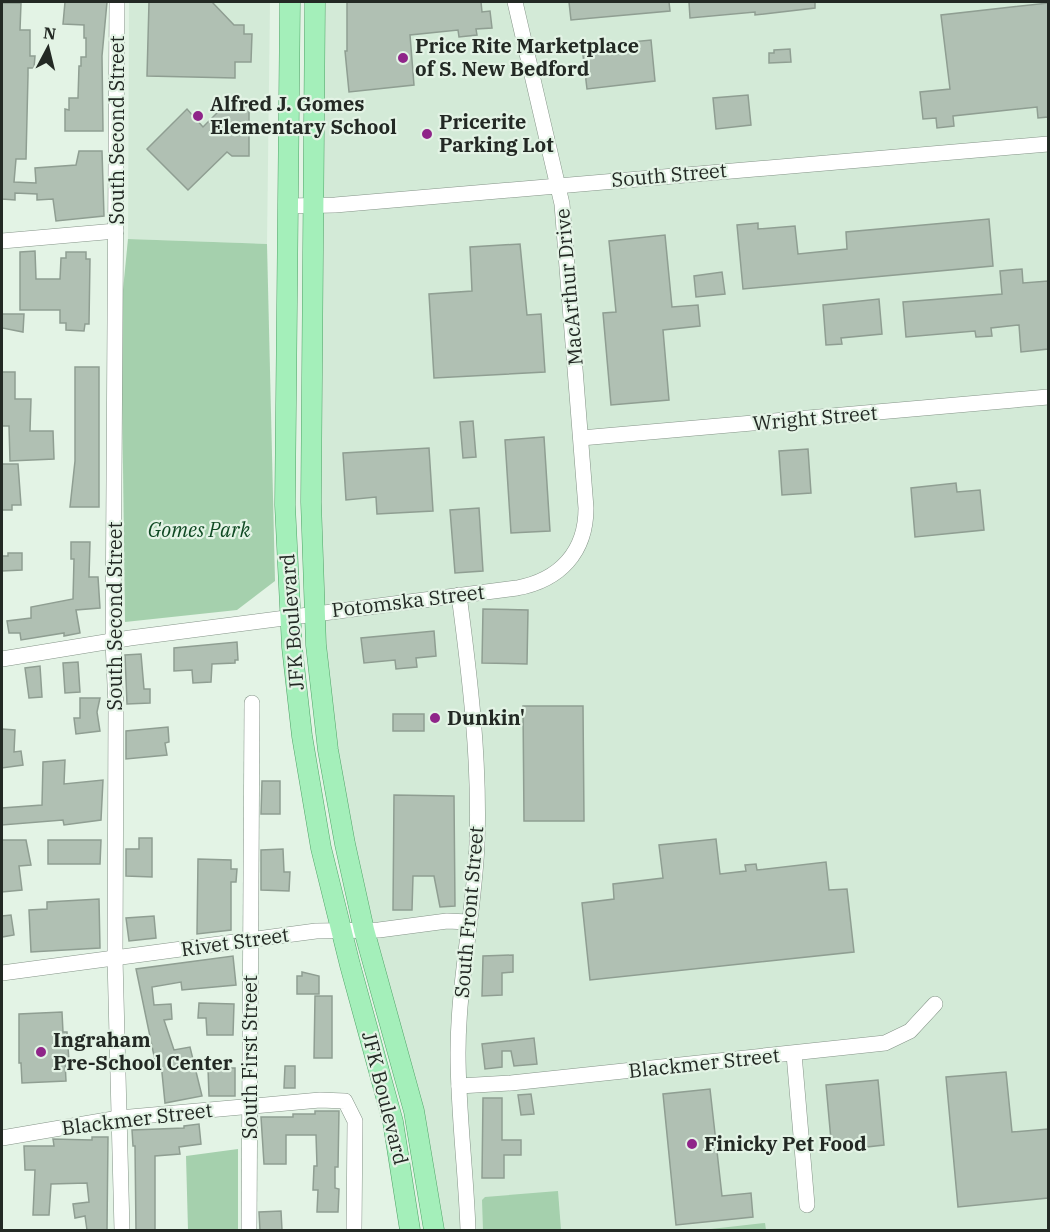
<svg xmlns="http://www.w3.org/2000/svg" width="1050" height="1232" viewBox="0 0 1050 1232" font-family="'IBM Plex Serif',serif">
<style>
.built{fill:#d3ead7}
.green{fill:#a5d0ad}
.building{fill:#b0c0b3;stroke:#8f9e92;stroke-width:1.5}
.lines{fill:none;stroke-linecap:round;stroke-linejoin:round}
.minor-casing{stroke:#859488;stroke-width:16}
.major-casing{stroke:#50a368;stroke-width:21}
.minor{stroke:#fff;stroke-width:15}
.major{stroke:#a4efba;stroke-width:20}
.poi-dot{fill:#8f2589;stroke:#e3f3e5;stroke-width:2}
.labels{text-anchor:middle;stroke-width:4.5;stroke-linejoin:round;paint-order:stroke}
.poi-label{font-size:20px;font-weight:bold;fill:#232924;stroke:#e3f3e5;text-anchor:start}
.street-label{font-size:20px;fill:#232924;stroke:#e3f3e5}
.park-label{font-size:20px;font-style:italic;fill:#0e4822;stroke:#e3f3e5}
</style>
<rect width="100%" height="100%" fill="#e3f3e5"/>
<!-- built -->
<g class="built">
<path d="M129,2H270L267,244L128,239Z"/>
<path d="M315,2H1048V1230H434L323,709Z"/>
</g>
<!-- green -->
<g class="green">
<path d="M128,239L267,244L275,581L237,610L125,622L121,310Z"/>
<path d="M238,1149V1230H188L186,1156Z"/>
<path d="M558,1191L561,1230H483L482,1200L485,1197Z"/>
<path d="M765,1223L766,1230H702Z"/>
</g>
<!-- building -->
<g class="building">
<path d="M65,2H107L102,56L103,131H65V109L69,110V98H78L79,66H81V57H86V38H84V25L63,24Z"/>
<path d="M149,2H212L234,25H244V34H252L251,62H235V78L147,76Z"/>
<path d="M347,2H481L482,12L490,11L492,28L476,29L477,35L459,37L458,30L410,35L414,85L349,92L345,51H347Z"/>
<path d="M569,2H669L670,11L571,20Z"/>
<path d="M689,2H815V8L755,15V12L690,18Z"/>
<path d="M2,3H21L20,30H30V56H35L34,68H28V75L26,159H16L14,182L36,183L35,168L76,165L79,151H102L104,216L56,221L53,199L37,200V194L15,193V200L2,199Z"/>
<path d="M1048,3V117L1038,118L1037,107L953,116L954,126L937,128L936,118L923,119L920,92L950,89L941,15Z"/>
<path d="M651,40L655,81L587,89L582,47Z"/>
<path d="M790,49L791,62L769,63V53H774V50Z"/>
<path d="M235,95V106H249V156H232L227,152L188,190L147,149L187,109L203,127Z"/>
<path d="M748,95L751,125L716,129L713,98Z"/>
<path d="M989,219L993,266L743,289L737,225L758,223V229L795,226L798,254L847,249L846,232Z"/>
<path d="M665,235L672,307L698,305L700,326L663,330L669,400L611,405L603,313L616,312L609,241Z"/>
<path d="M520,244L527,315L541,314L545,372L434,378L429,294L472,291L470,247Z"/>
<path d="M35,251L36,279H60L61,258H66V252H86V259H90L89,324H85L84,331L66,330V323H60V310H20V252Z"/>
<path d="M1022,269L1023,283L1048,281V349L1021,352L1019,325L991,328L992,336L976,337L975,331L906,337L903,302L1002,294L1000,271Z"/>
<path d="M722,272L725,294L696,297L694,276Z"/>
<path d="M879,299L882,334L841,338L842,344L826,345L823,305Z"/>
<path d="M2,314H24L23,332L2,328Z"/>
<path d="M75,367H99V507H70L75,461Z"/>
<path d="M2,372H15V399H31L30,431H53L54,459L10,461L9,426H2Z"/>
<path d="M473,421L476,457L463,458L460,422Z"/>
<path d="M544,437L550,531L511,533L505,440Z"/>
<path d="M429,448L433,511L377,514L376,497L346,500L343,453Z"/>
<path d="M808,449L811,493L782,495L779,451Z"/>
<path d="M2,464H18L21,505H12V510H2Z"/>
<path d="M956,483L957,492L980,490L984,530L915,537L911,488Z"/>
<path d="M479,508L483,571L455,573L450,510Z"/>
<path d="M71,542H90L89,577H98L100,608L76,610L80,633L64,636V633L21,640L20,633H9L7,621L31,618V607L73,599L74,559H71Z"/>
<path d="M8,553H22V570L2,571V556H8Z"/>
<path d="M483,609L528,610L527,664L482,663Z"/>
<path d="M434,631L436,656L416,658L417,667L396,669L395,660L364,663L361,638Z"/>
<path d="M237,642L238,660H235V663L212,664L211,682L193,683L192,670L174,671V648Z"/>
<path d="M141,654L144,689H150V703L127,704L125,655Z"/>
<path d="M78,662L80,692L65,693L63,663Z"/>
<path d="M40,666L42,697L29,698L25,668Z"/>
<path d="M80,698H100L97,712L100,731L76,734L74,718H80Z"/>
<path d="M523,706H583L584,821H524Z"/>
<rect x="393" y="714" width="31" height="17"/>
<path d="M168,727L169,742L165,743L167,755L126,759V731Z"/>
<path d="M2,729L15,730L14,752L21,751L23,765L2,768Z"/>
<path d="M65,760L64,784L103,780L101,820L64,825L63,820L2,825V808L42,805L43,762Z"/>
<path d="M262,781H280V814H261Z"/>
<path d="M394,795L454,796L455,906L440,907L434,876H413L412,910H393Z"/>
<path d="M139,838H152V877L126,876V849H139Z"/>
<path d="M716,839L720,874L746,871L745,865L756,864L757,870L826,862L829,890L847,889L854,952L590,980L582,903L614,899L613,884L663,878L659,845Z"/>
<path d="M2,840H26L31,865L19,866L22,890L2,892Z"/>
<path d="M48,840H101L100,864H48Z"/>
<path d="M283,849L284,872H290L289,891L261,890V850Z"/>
<path d="M198,859L231,860V869H237L236,882H231V930L197,934Z"/>
<path d="M99,899L100,948L31,952L29,910L47,909V902Z"/>
<path d="M11,915L14,935L2,937V916Z"/>
<path d="M154,916L156,938L129,941L126,918Z"/>
<path d="M513,955V972L502,973V995L482,996L483,956Z"/>
<path d="M233,956L236,985L182,990L181,982L152,987L154,1005L171,1004L172,1019L164,1020L174,1050L190,1047L202,1096L165,1103L161,1063L156,1064L153,1051L136,969Z"/>
<path d="M302,972L319,976V994H297V976H302Z"/>
<path d="M315,996H332V1058H314Z"/>
<path d="M199,1003L234,1004L233,1035H207L206,1018H198Z"/>
<path d="M62,1012L63,1032H67L69,1061H65L66,1081L22,1083L21,1063H19V1014Z"/>
<path d="M534,1038L537,1064L514,1066L511,1051H502V1067L485,1069L482,1044Z"/>
<path d="M285,1066H295V1088H284Z"/>
<path d="M208,1068H235V1096H209Z"/>
<path d="M1006,1072L1012,1132L1048,1129V1198L958,1207L946,1077Z"/>
<path d="M878,1080L884,1145L832,1151L826,1085Z"/>
<path d="M710,1089L722,1196L751,1193L753,1217L676,1225L663,1094Z"/>
<path d="M531,1094L534,1114L521,1115L518,1095Z"/>
<path d="M483,1098H502V1140H521V1155H504V1178H482Z"/>
<path d="M315,1111H339L338,1167H335V1188L339,1189L338,1212H317L318,1190H313L314,1166H317L316,1135H286V1164H264L261,1117H293V1114H315Z"/>
<path d="M199,1124L201,1144L179,1147L180,1154L155,1156V1230H136L135,1146H133L132,1130L184,1128V1126Z"/>
<path d="M92,1137H108L107,1230H87L85,1216L75,1218L73,1204L89,1202L87,1183L51,1184L49,1215H33L35,1170H25L24,1146H54L53,1139L92,1140Z"/>
<path d="M281,1211L282,1230H260L259,1212Z"/>
</g>
<g class="lines">
<defs>
<g id="minor">
<path d="M117,2L113,642L116,706L115,958L122,1230"/>
<path d="M289,206L335,205L1048,144"/>
<path d="M2,241L116,231"/>
<path d="M581,438L1048,397"/>
<path d="M459,595C470,678 480,761 477,844C474,914 458,983 458,1053C458,1112 466,1171 468,1230"/>
<path d="M2,659L130,638L517,588C560,580 586,552 586,508L562,204L515,2"/>
<path d="M2,973L316,931L379,930L447,921L469,922"/>
<path d="M794,1054L807,1205"/>
<path d="M459,1086L511,1083L885,1043L910,1031L935,1004"/>
<path d="M2,1138L119,1118L320,1100L345,1101L355,1121L354,1230"/>
<path d="M249,1230L252,703"/>
</g>
<g id="major">
<path d="M290,2L285,505L292,647L302,736L321,848L350,965L393,1122L410,1230"/>
<path d="M315,2L311,502L316,645L328,750L345,844L364,930L414,1111L434,1230"/>
</g>
</defs>
<!-- minor casing -->
<use href="#minor" class="minor-casing"/>
<!-- major casing -->
<use href="#major" class="major-casing"/>
<!-- minor -->
<use href="#minor" class="minor"/>
<!-- major -->
<use href="#major" class="major"/>
</g>
<!-- markers -->
<g class="poi-dot">
<circle cx="403" cy="58" r="6"/>
<circle cx="198" cy="116" r="6"/>
<circle cx="427" cy="134" r="6"/>
<circle cx="435" cy="718" r="6"/>
<circle cx="41" cy="1052" r="6"/>
<circle cx="692" cy="1144" r="6"/>
</g>
<g class="labels">
<!-- poi labels -->
<g class="poi-label">
<text x="415" y="53">Price Rite Marketplace<tspan x="415" dy="23">of S. New Bedford</tspan></text>
<text x="210" y="111">Alfred J. Gomes<tspan x="210" dy="23">Elementary School</tspan></text>
<text x="439" y="129">Pricerite<tspan x="439" dy="23">Parking Lot</tspan></text>
<text x="447" y="725">Dunkin'</text>
<text x="53" y="1047">Ingraham<tspan x="53" dy="23">Pre-School Center</tspan></text>
<text x="704" y="1151">Finicky Pet Food</text>
</g>
<!-- street labels -->
<g class="street-label">
<text transform="translate(117 130) rotate(-90)" y="7">South Second Street</text>
<text transform="translate(669 175) rotate(-5)" y="7">South Street</text>
<text transform="translate(569 287) rotate(-95)" y="7">MacArthur Drive</text>
<text transform="translate(815 418) rotate(-5)" y="7">Wright Street</text>
<text transform="translate(408 601) rotate(-7)" y="7">Potomska Street</text>
<text transform="translate(115 616) rotate(-90)" y="7">South Second Street</text>
<text transform="translate(292 622) rotate(-94)" y="7">JFK Boulevard</text>
<text transform="translate(469 912) rotate(-85)" y="7">South Front Street</text>
<text transform="translate(235 942) rotate(-8)" y="7">Rivet Street</text>
<text transform="translate(250 1057) rotate(-90)" y="7">South First Street</text>
<text transform="translate(704 1063) rotate(-6)" y="7">Blackmer Street</text>
<text transform="translate(385 1098) rotate(76)" y="7">JFK Boulevard</text>
<text transform="translate(137 1119) rotate(-7)" y="7">Blackmer Street</text>
</g>
<!-- park labels -->
<g class="park-label">
<text x="199" y="537">Gomes Park</text>
</g>
</g>
<!-- border -->
<rect width="1050" height="1232" fill="none" stroke="#232924" stroke-width="6"/>
<!-- north arrow -->
<g transform="translate(48 48) rotate(7)" stroke="#e3f3e5" stroke-width="4.5" paint-order="stroke">
<path d="M0-4.5L10 22L0 15L-10 22Z" fill="#232924"/>
<text y="-9" font-size="16" font-weight="bold" text-anchor="middle" fill="#232924">N</text>
</g>
</svg>
